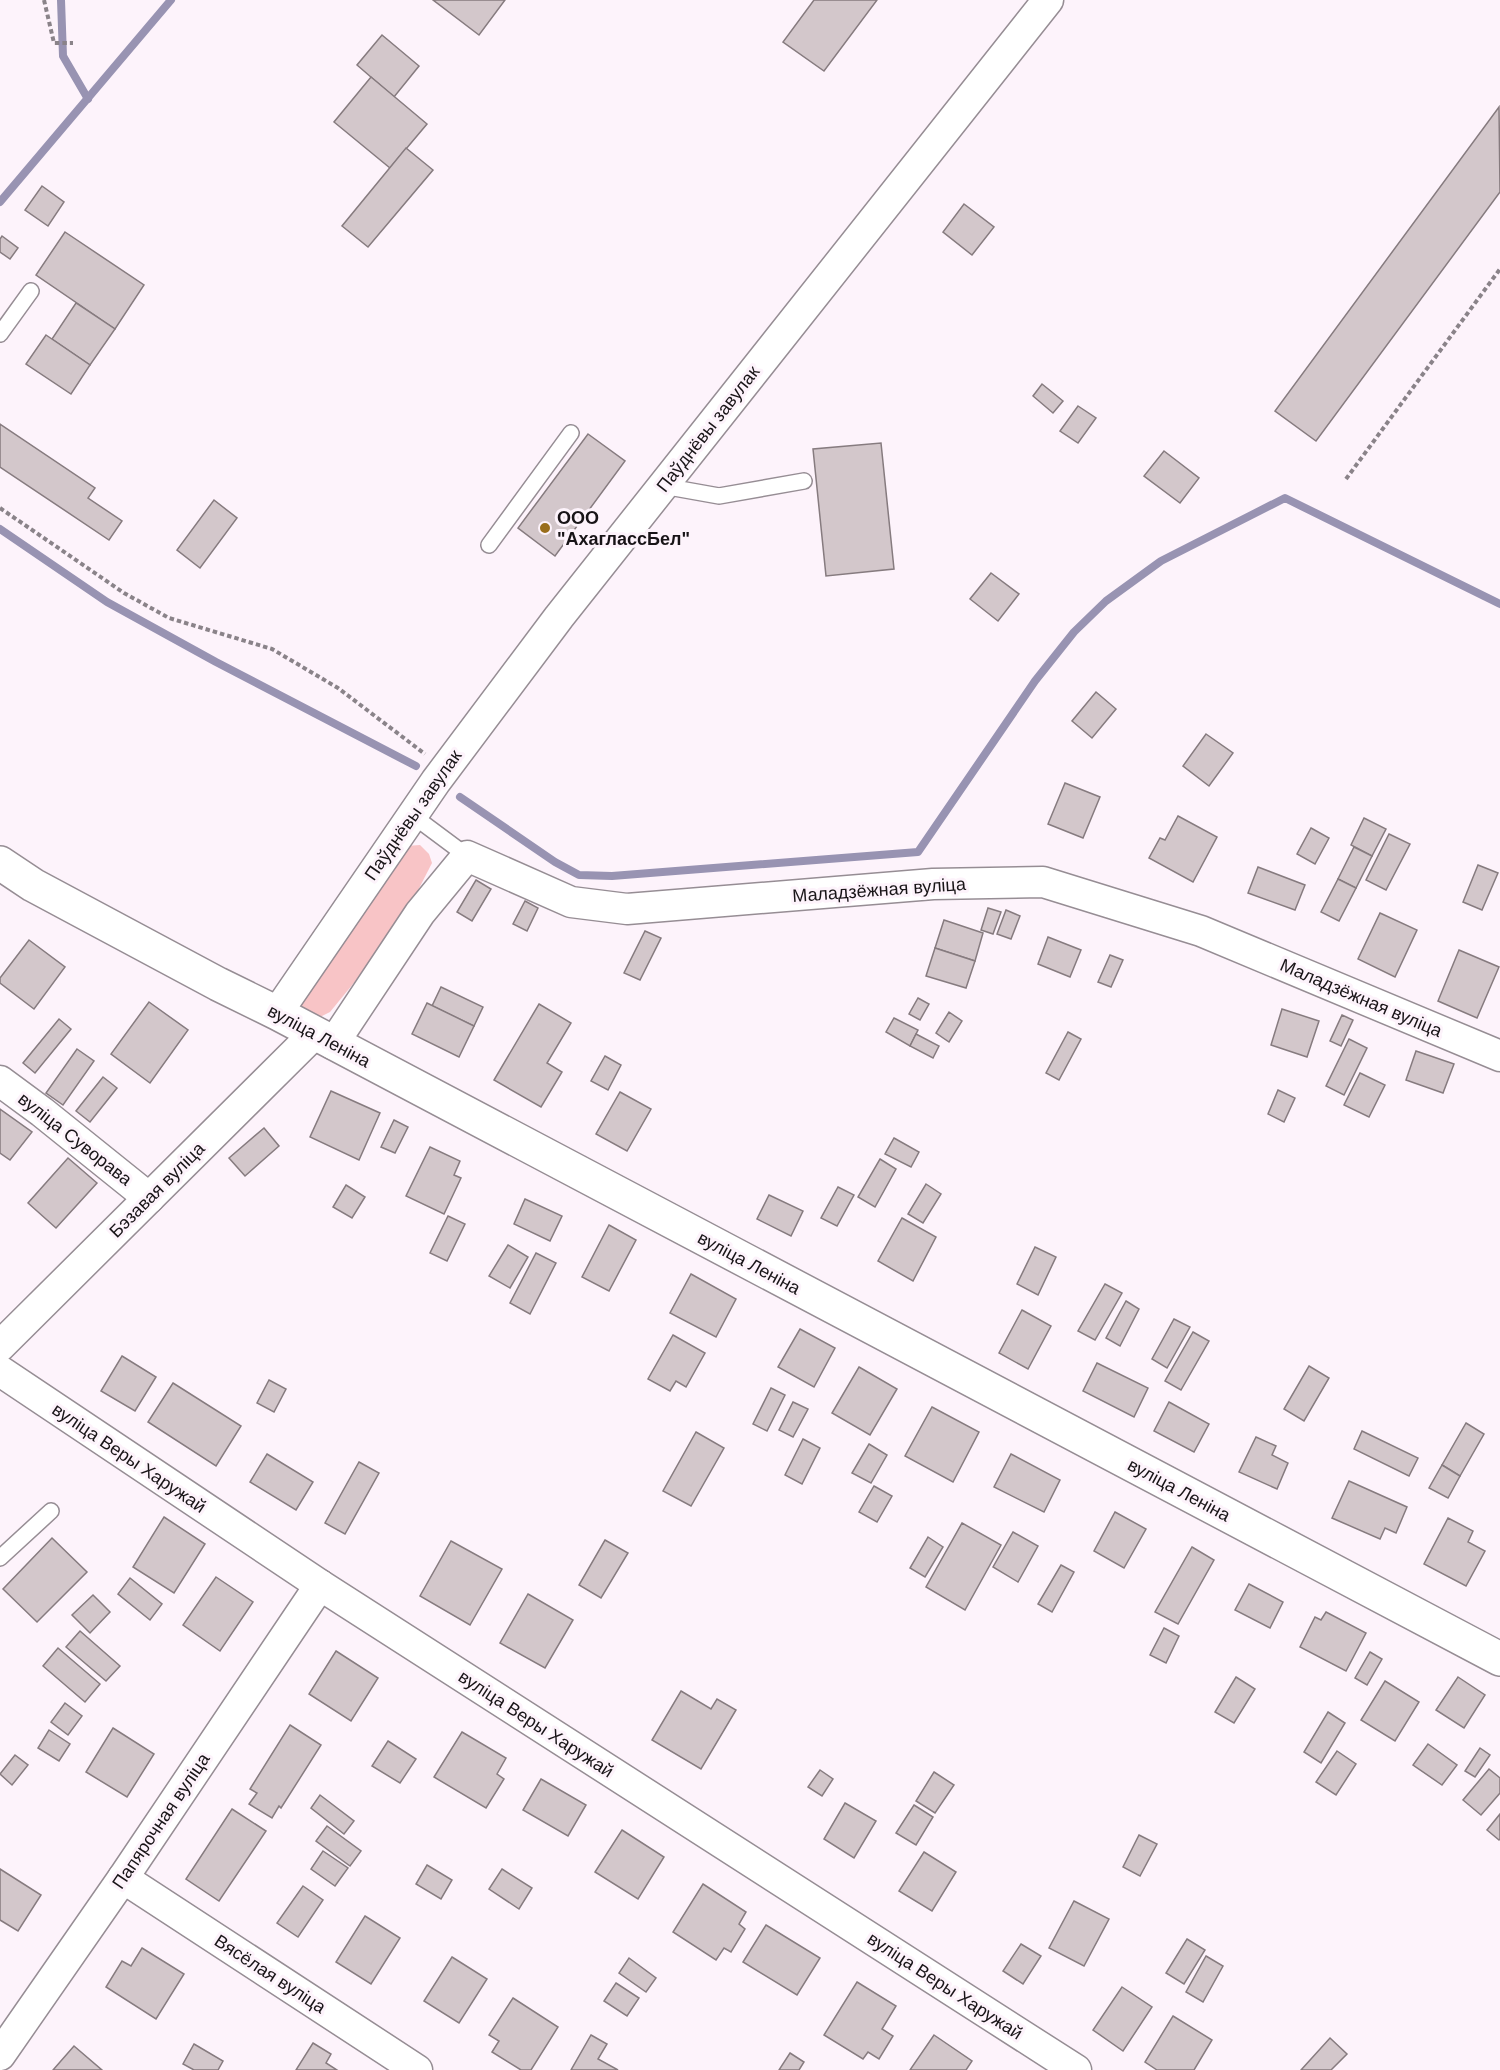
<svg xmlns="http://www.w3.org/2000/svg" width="1500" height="2070" viewBox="0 0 1500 2070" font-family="Helvetica,sans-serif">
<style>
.green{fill:#f8c4c6}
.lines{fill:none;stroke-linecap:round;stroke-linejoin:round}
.stream{stroke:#9893b2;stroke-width:8}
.building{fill:#d3c7cb;stroke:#867b7f;stroke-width:1.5}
.lane-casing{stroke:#968d94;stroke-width:18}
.street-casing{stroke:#968d94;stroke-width:33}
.secondary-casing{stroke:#968d94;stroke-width:36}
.path{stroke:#8a8389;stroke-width:4;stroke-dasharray:4.5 3;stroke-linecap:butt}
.lane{stroke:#fff;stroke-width:15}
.street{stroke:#fff;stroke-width:30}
.secondary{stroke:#fff;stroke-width:33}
.poi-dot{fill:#996e1c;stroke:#fdf3fb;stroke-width:2}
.labels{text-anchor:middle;stroke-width:6;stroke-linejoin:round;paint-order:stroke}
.street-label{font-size:18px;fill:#181417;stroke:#fdf3fb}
.poi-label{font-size:18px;font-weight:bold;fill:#181417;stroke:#fdf3fb;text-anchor:start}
</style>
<rect width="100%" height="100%" fill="#fdf3fb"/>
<!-- green -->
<path class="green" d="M420,845L429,854L432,863L410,906L389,940L330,1012L320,1017C310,1015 302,1010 299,999L406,846Z"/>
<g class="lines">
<!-- stream -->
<g class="stream">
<path d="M61,0L63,56L88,99"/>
<path d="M0,202L171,0"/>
<path d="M0,529L107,602L216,662L416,766"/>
<path d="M460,797L555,862L579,875L612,876L918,852L1035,681L1074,632L1106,601L1161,561L1285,498L1500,604"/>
</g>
</g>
<!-- building -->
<g class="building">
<path d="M433,0H505L479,35Z"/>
<path d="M814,0H877L824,71L783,42Z"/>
<path d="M382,35L419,66L394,97L357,65Z"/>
<path d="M371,77L427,124L390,168L334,122Z"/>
<path d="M1499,107L1500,192L1316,441L1275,411Z"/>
<path d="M406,148L433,170L368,247L342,226Z"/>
<path d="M42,186L64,202L48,226L25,210Z"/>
<path d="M964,204L994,227L972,255L943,232Z"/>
<path d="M65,232L144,285L115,329L36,275Z"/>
<path d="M2,236L18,248L10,259L0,252V239Z"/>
<path d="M76,303L115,329L90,365L52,339Z"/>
<path d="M46,335L90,365L71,394L26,364Z"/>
<path d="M1042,384L1063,401L1053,413L1033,396Z"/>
<path d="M1078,406L1096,418L1078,443L1060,431Z"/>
<path d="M0,424L95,488L88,498L122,521L109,540L0,467Z"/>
<path d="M588,434L625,461L555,556L518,528Z"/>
<path d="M881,443L894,569L826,576L813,449Z"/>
<path d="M1164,451L1199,478L1180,503L1144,476Z"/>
<path d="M214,500L237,518L200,568L177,550Z"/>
<path d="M991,573L1019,594L998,621L970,599Z"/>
<path d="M1096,692L1116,709L1092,738L1072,721Z"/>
<path d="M1206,734L1233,753L1209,786L1183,766Z"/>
<path d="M1065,783L1100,797L1083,838L1048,824Z"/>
<path d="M1178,816L1217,837L1193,882L1149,858L1160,838L1165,840Z"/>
<path d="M1364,818L1386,829L1372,856L1351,845Z"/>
<path d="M1311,828L1329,838L1315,864L1297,854Z"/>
<path d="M1389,834L1410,844L1386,890L1366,880Z"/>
<path d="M1354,847L1372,856L1356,888L1338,879Z"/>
<path d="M1478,865L1498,873L1482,910L1463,902Z"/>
<path d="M1258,867L1305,885L1295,910L1248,893Z"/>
<path d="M1338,879L1356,888L1339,921L1321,912Z"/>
<path d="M476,880L491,889L472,921L457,912Z"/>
<path d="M525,901L538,908L527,931L513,924Z"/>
<path d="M988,908L1001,912L993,934L981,930Z"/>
<path d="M1006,910L1020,916L1011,939L997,934Z"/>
<path d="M1380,913L1417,930L1395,977L1358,959Z"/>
<path d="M944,920L983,933L975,961L935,948Z"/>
<path d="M645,931L661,938L640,980L624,973Z"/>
<path d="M1048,937L1081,950L1070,977L1038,964Z"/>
<path d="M29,940L65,967L34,1009L0,983V978Z"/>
<path d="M935,948L975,961L966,988L926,976Z"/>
<path d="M1459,950L1499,967L1477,1018L1438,1001Z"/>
<path d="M1110,955L1123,960L1111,987L1098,982Z"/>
<path d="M441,987L483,1007L474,1026L432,1006Z"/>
<path d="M918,998L929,1004L920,1020L909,1014Z"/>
<path d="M149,1002L188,1030L150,1083L111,1054Z"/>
<path d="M427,1003L474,1026L459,1057L412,1034Z"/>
<path d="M539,1004L571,1023L547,1063L562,1072L541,1107L494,1080Z"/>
<path d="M1282,1009L1319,1021L1307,1057L1271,1045Z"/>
<path d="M949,1012L962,1021L949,1042L936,1033Z"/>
<path d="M1342,1015L1353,1020L1341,1046L1330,1041Z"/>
<path d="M894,1018L918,1030L910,1046L886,1032Z"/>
<path d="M59,1019L71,1029L35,1073L23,1063Z"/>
<path d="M1068,1032L1081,1039L1059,1080L1046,1073Z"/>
<path d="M916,1034L939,1046L933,1058L910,1046Z"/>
<path d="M1349,1039L1367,1048L1344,1095L1326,1086Z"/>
<path d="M77,1049L94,1061L63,1105L46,1093Z"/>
<path d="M1416,1051L1454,1064L1443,1093L1406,1080Z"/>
<path d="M605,1056L621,1065L608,1090L591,1081Z"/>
<path d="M1360,1073L1385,1085L1369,1117L1344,1105Z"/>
<path d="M103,1077L117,1088L90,1122L76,1111Z"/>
<path d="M1278,1090L1295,1098L1284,1122L1268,1114Z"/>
<path d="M331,1091L380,1113L359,1160L310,1137Z"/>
<path d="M620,1092L651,1109L627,1151L596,1134Z"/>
<path d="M0,1109L32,1132L10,1160L0,1153Z"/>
<path d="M394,1120L408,1127L395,1153L381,1147Z"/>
<path d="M264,1128L279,1146L245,1176L229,1158Z"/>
<path d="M894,1138L919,1152L911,1167L885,1154Z"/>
<path d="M430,1147L460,1161L454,1175L461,1178L444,1214L406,1196Z"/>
<path d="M68,1158L97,1183L56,1228L28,1203Z"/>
<path d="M880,1159L896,1169L875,1207L858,1197Z"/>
<path d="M926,1184L941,1194L923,1223L908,1214Z"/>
<path d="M346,1185L365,1197L352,1218L333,1207Z"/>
<path d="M838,1187L854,1195L837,1226L821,1218Z"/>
<path d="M769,1195L803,1211L791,1236L757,1219Z"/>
<path d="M525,1199L562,1216L550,1241L514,1224Z"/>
<path d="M448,1216L465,1224L447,1261L430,1253Z"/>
<path d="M902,1218L936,1237L913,1281L878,1261Z"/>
<path d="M609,1225L636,1240L609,1291L582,1277Z"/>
<path d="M508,1245L528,1257L510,1288L489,1276Z"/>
<path d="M1035,1247L1056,1257L1038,1295L1017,1284Z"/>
<path d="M536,1253L556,1263L530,1314L510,1303Z"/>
<path d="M691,1274L736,1299L716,1337L670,1313Z"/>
<path d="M1105,1284L1122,1293L1095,1340L1078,1331Z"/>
<path d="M1126,1301L1139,1309L1120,1346L1106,1338Z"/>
<path d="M1022,1310L1051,1326L1028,1369L999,1353Z"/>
<path d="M1174,1319L1190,1327L1167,1368L1152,1359Z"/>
<path d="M800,1329L835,1348L814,1387L778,1367Z"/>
<path d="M1193,1332L1209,1341L1181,1390L1165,1381Z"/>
<path d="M673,1335L705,1353L686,1387L676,1381L670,1391L648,1379Z"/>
<path d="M122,1356L156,1377L135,1411L101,1391Z"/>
<path d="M1097,1363L1148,1388L1134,1417L1083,1391Z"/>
<path d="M1309,1366L1329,1378L1304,1421L1284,1409Z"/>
<path d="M859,1367L897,1389L870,1435L832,1413Z"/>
<path d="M269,1380L286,1389L274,1412L257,1403Z"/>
<path d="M173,1383L241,1426L216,1466L148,1422Z"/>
<path d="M771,1388L785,1395L767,1431L753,1424Z"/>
<path d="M793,1402L808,1409L793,1437L779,1430Z"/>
<path d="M1169,1402L1209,1424L1194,1452L1154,1431Z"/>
<path d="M932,1407L979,1432L953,1482L905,1456Z"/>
<path d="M1466,1423L1484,1434L1460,1476L1442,1465Z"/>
<path d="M1362,1431L1418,1458L1409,1476L1354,1449Z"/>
<path d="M696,1432L724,1448L691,1506L663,1491Z"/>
<path d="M1256,1437L1276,1446L1272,1455L1288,1463L1277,1489L1239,1472Z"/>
<path d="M803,1439L820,1448L802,1484L785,1475Z"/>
<path d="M869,1444L887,1455L871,1483L852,1473Z"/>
<path d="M267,1454L313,1482L296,1510L250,1482Z"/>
<path d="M1011,1454L1060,1480L1044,1512L994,1487Z"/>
<path d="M359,1462L379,1473L345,1534L325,1523Z"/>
<path d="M1442,1465L1460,1476L1448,1498L1429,1488Z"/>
<path d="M1349,1481L1407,1507L1396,1533L1385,1528L1380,1539L1332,1518Z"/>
<path d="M874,1486L892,1496L877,1522L859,1512Z"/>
<path d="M1115,1512L1146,1529L1124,1568L1094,1551Z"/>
<path d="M164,1517L205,1544L174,1593L133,1567Z"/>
<path d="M1448,1518L1473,1531L1468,1542L1485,1551L1466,1586L1424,1564Z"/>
<path d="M962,1523L1001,1545L965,1610L926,1587Z"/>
<path d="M1013,1532L1038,1546L1018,1582L993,1567Z"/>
<path d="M928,1537L943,1547L925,1577L910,1568Z"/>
<path d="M52,1538L87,1572L37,1622L3,1589Z"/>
<path d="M605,1540L628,1553L601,1598L579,1585Z"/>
<path d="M451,1541L502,1569L470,1625L420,1596Z"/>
<path d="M1192,1547L1214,1560L1178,1624L1155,1612Z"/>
<path d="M1061,1565L1074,1572L1052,1612L1038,1604Z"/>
<path d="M216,1577L253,1602L220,1651L183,1625Z"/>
<path d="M130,1578L162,1604L150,1620L118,1594Z"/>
<path d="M1249,1584L1283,1602L1270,1628L1235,1610Z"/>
<path d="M528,1594L573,1620L545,1668L500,1643Z"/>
<path d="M93,1595L110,1612L90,1633L72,1615Z"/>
<path d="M1326,1612L1366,1633L1346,1671L1300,1647L1315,1617L1321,1620Z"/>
<path d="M1164,1628L1179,1636L1166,1663L1150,1655Z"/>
<path d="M80,1631L120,1666L106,1681L66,1647Z"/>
<path d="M58,1648L100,1684L85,1702L43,1666Z"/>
<path d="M336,1651L378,1678L351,1721L309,1694Z"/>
<path d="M1370,1652L1382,1659L1367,1685L1355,1678Z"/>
<path d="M1236,1677L1255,1689L1234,1723L1215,1712Z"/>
<path d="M1458,1677L1485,1695L1464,1728L1436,1710Z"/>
<path d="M1385,1681L1419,1702L1395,1741L1361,1720Z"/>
<path d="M681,1691L711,1709L717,1699L736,1710L701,1769L652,1740Z"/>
<path d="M65,1703L82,1716L68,1735L51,1722Z"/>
<path d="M1328,1712L1345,1723L1321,1763L1304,1752Z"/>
<path d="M290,1725L321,1745L281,1808L279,1806L272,1818L249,1804L257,1793L250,1789Z"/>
<path d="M113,1728L154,1754L127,1797L86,1772Z"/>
<path d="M49,1730L70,1744L59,1761L38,1748Z"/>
<path d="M462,1732L506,1758L497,1774L504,1779L486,1808L434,1777Z"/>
<path d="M388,1741L416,1759L400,1783L372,1766Z"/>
<path d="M1428,1744L1457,1765L1442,1785L1413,1765Z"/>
<path d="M1480,1748L1490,1755L1475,1777L1465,1771Z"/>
<path d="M1337,1751L1356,1764L1336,1795L1316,1782Z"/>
<path d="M15,1755L28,1765L12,1785L0,1774Z"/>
<path d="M1489,1769L1500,1778V1793L1481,1815L1463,1800Z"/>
<path d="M820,1770L833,1779L822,1796L808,1787Z"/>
<path d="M934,1772L954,1785L935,1813L916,1801Z"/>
<path d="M541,1779L586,1805L568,1836L523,1810Z"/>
<path d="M320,1795L354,1821L344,1834L311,1808Z"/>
<path d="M845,1803L876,1821L854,1858L824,1839Z"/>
<path d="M914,1805L933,1817L916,1845L896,1833Z"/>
<path d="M232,1809L266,1831L219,1901L186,1879Z"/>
<path d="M1500,1814V1839L1499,1840L1487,1830Z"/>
<path d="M327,1826L361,1851L350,1866L316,1841Z"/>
<path d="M622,1830L664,1857L638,1899L595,1872Z"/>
<path d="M1139,1835L1157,1844L1140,1876L1123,1867Z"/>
<path d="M323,1851L348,1868L335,1886L311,1869Z"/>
<path d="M924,1852L956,1872L932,1911L899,1891Z"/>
<path d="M427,1865L452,1880L441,1899L416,1884Z"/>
<path d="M0,1869L41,1895L18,1931L0,1920Z"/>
<path d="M502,1869L532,1888L519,1909L489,1889Z"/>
<path d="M703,1884L746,1912L739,1924L745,1929L731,1952L724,1948L716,1960L673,1932Z"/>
<path d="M303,1886L323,1900L298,1937L277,1923Z"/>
<path d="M1074,1901L1109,1919L1084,1966L1049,1948Z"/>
<path d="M365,1916L400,1938L371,1984L336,1962Z"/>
<path d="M766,1925L820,1958L797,1995L743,1962Z"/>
<path d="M1187,1939L1205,1950L1184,1984L1166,1973Z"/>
<path d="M1021,1944L1041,1956L1023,1984L1003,1971Z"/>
<path d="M142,1948L184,1974L156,2019L106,1987L122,1961L131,1966Z"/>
<path d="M1206,1956L1223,1966L1203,2002L1186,1992Z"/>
<path d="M452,1957L487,1979L459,2023L424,2001Z"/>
<path d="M629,1958L656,1978L646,1992L619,1973Z"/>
<path d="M857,1982L896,2006L882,2029L893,2036L879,2059L868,2052L863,2059L824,2035Z"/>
<path d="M616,1983L639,1998L627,2016L604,2001Z"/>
<path d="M1122,1987L1152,2007L1123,2051L1093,2030Z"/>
<path d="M513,1998L558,2027L531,2070H521L492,2052L499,2041L489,2035Z"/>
<path d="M1173,2016L1212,2040L1194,2070H1157L1145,2062Z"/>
<path d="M591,2035L607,2044L598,2059L618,2070H571Z"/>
<path d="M934,2035L972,2061L966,2070H910Z"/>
<path d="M1330,2038L1347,2054L1331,2070H1301Z"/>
<path d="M313,2043L331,2054L326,2063L337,2070H296Z"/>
<path d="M194,2044L223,2061L218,2070H194L183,2064Z"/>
<path d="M74,2046L102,2070H53Z"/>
<path d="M790,2053L804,2062L799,2070H779Z"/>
</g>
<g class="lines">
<defs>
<g id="lane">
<path d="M0,334L31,291"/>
<path d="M663,486L719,496L804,481"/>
<path d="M489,545L571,433"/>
<path d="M412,815L467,856"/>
<path d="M0,1558L51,1511"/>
</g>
<g id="street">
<path d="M277,1013L436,781L559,617L1048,0"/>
<path d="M333,1044L420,913L467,856L571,902L627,909L933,884L1043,882L1201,931L1500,1056"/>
<path d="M0,1081L42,1112L149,1198"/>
<path d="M0,1346L314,1034"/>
<path d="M0,1371L320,1585L1076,2070"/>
<path d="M123,1878L417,2070"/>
<path d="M0,2055L123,1878L320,1585"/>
</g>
<path id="secondary" d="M0,863L33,885L218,984L277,1013L1500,1659"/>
</defs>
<!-- lane casing -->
<use href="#lane" class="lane-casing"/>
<!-- street casing -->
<use href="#street" class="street-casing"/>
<!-- secondary casing -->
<use href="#secondary" class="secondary-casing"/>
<!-- path -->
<g class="path">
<path d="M44,0L54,43H73"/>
<path d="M1346,479L1500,269"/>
<path d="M0,508L124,593L169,618L272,649L338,688L425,754"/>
</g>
<!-- lane -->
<use href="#lane" class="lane"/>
<!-- street -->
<use href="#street" class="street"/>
<!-- secondary -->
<use href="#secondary" class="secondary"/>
</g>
<!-- markers -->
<circle class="poi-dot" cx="545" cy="528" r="6"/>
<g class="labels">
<!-- street labels -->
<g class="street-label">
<text transform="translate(708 429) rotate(-52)" y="6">Паўднёвы завулак</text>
<text transform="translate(413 815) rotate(-55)" y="6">Паўднёвы завулак</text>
<text transform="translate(879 890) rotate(-4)" y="6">Маладзёжная вуліца</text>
<text transform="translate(1361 998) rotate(23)" y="6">Маладзёжная вуліца</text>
<text transform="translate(319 1036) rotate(28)" y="6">вуліца Леніна</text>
<text transform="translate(75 1139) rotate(38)" y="6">вуліца Суворава</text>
<text transform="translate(157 1190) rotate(-45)" y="6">Бэзавая вуліца</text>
<text transform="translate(749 1263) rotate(28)" y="6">вуліца Леніна</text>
<text transform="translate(129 1458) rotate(34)" y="6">вуліца Веры Харужай</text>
<text transform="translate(1179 1490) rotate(28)" y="6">вуліца Леніна</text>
<text transform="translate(536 1724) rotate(33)" y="6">вуліца Веры Харужай</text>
<text transform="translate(161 1821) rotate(-56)" y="6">Папярочная вуліца</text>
<text transform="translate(270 1974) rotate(33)" y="6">Вясёлая вуліца</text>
<text transform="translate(945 1986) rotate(33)" y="6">вуліца Веры Харужай</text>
</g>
<!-- poi labels -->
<g class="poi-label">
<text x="557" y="524">ООО<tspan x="557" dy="21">"АхаглассБел"</tspan></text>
</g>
</g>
</svg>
